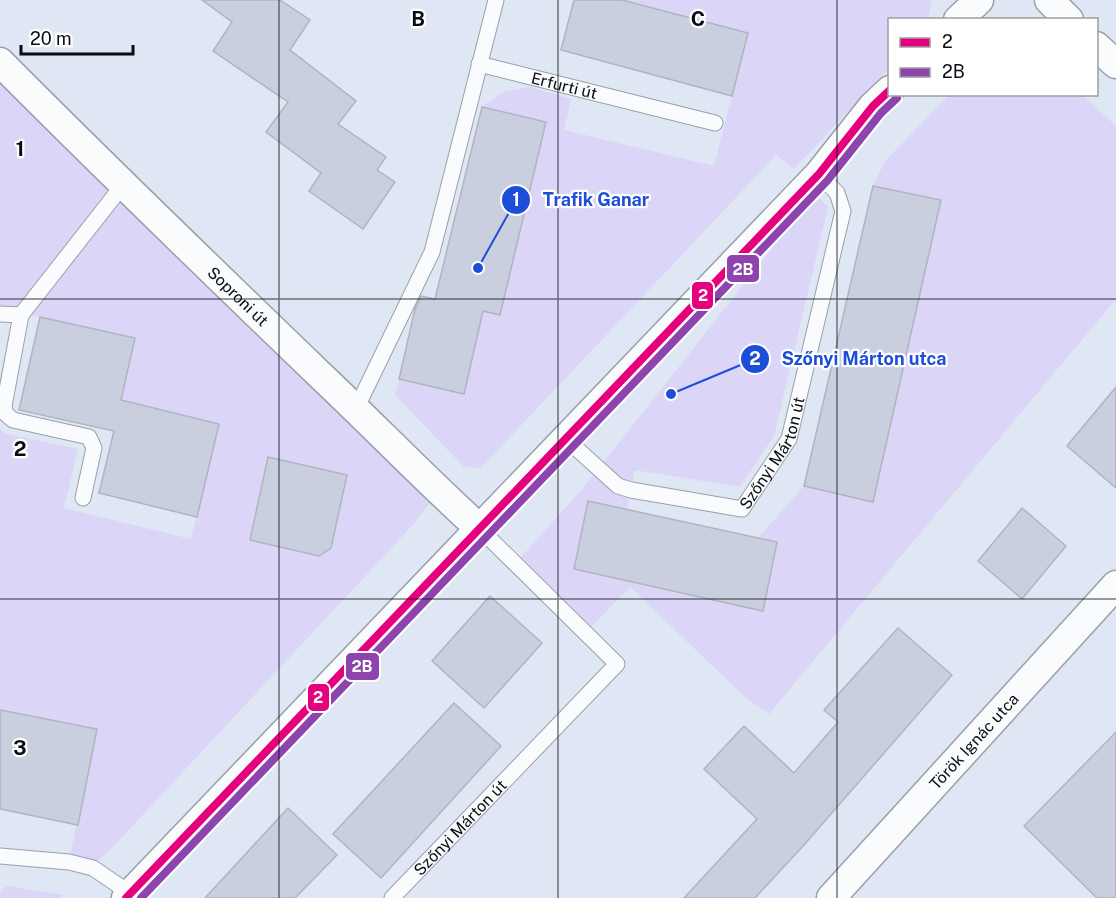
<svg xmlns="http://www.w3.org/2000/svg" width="1116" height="898" viewBox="0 0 1116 898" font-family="'Public Sans',sans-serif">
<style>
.green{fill:#dbd5f7;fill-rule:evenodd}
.building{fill:#cacfdf;stroke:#b0b4bf;stroke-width:1.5}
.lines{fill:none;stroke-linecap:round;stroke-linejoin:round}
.lane-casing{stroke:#99a0a9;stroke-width:17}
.street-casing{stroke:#99a0a9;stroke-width:31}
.lane{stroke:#fafbfd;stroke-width:15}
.street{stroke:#fafbfd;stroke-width:28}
.bus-1-casing{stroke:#fff;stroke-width:12}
.bus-2-casing{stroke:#fff;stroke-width:12}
.bus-1{stroke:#e5007d;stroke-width:8}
.bus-2{stroke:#8e44ad;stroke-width:8}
.grid{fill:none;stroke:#080c13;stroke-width:1.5;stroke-opacity:0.55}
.labels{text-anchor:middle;stroke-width:4.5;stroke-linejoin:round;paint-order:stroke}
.street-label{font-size:16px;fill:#080c13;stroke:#fff}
.grid-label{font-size:20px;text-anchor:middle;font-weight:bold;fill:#080c13;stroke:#fff;stroke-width:4.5;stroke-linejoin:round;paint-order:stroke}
.leader{fill:none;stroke:#1d4ed8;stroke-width:2}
.callout-dot{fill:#1d4ed8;stroke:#fff;stroke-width:2}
.mark-label{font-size:18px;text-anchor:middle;font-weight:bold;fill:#fff}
.callout-label{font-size:18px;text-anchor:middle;font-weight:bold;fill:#1d4ed8;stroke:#fff;stroke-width:4.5;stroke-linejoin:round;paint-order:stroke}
.line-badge{stroke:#fff;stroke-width:2}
.badge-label{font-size:16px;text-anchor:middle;font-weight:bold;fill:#fff}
</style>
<rect width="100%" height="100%" fill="#dfe7f4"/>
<!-- green -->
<g class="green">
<path d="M622,0H932L928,19L890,20L889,68L794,169L776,155L481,468L464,467L395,395L399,379L464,394L483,311L500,315L546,122L482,107L504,92L530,87L571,99L564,130L714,166L748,33Z"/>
<path d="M0,62L439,492L411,527L111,849L92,866L69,862L96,729L0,710V430L6,434L78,449L64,508L191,539L219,424L121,400L135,338L40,317L0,314ZM268,457L319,556L250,540Z"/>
<path d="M949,95H1082L1116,126V299L769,714L746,698L630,587L585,633L515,564L584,487L815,194L828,207L774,436L740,487L635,470L627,510L588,502L574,568L762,611L777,543L758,538L804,486L873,501L941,201L873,186L885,161Z"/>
<path d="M7,886L63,895L60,898H0V892Z"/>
</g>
<!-- building -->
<g class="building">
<path d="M202,0H280L310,20L290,50L356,101L338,124L386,157L377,170L395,182L363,229L309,191L321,173L266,132L288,102L213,51L232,22Z"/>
<path d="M574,0H622L748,33L732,96L561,50Z"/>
<path d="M482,107L546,122L500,315L483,311L464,394L399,379L415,309L421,296L435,299Z"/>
<path d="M873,186L941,200L873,502L804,486Z"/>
<path d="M40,317L135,338L121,400L219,424L197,517L99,493L114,431L19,410Z"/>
<path d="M1116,387V488L1067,446Z"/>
<path d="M268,457L347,475L331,548L319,556L250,540Z"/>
<path d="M588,501L777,542L763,611L574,569Z"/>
<path d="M1022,508L1066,546L1022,599L978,561Z"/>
<path d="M490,596L542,643L484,708L432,661Z"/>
<path d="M898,628L952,675L804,845L755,898H684L757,819L704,769L744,726L794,773L838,722L824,710Z"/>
<path d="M454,703L501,746L381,878L333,834Z"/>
<path d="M0,710L97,729L78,825L0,809Z"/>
<path d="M1116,732V898H1097L1024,826Z"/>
<path d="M288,808L337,855L295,898H205Z"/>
</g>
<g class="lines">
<defs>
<g id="lane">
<path id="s1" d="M479,64L715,123"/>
<path d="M0,314L21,315L123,185"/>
<path d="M21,315L4,406L6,414L13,420L89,437L94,448L83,498"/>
<path d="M356,409L432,252L496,0"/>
<path id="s2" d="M566,439L618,486L631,490L742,509L789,439L843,211L837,193L819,174"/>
<path d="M0,856L69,862L93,868L131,894"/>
<path id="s3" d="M392,898L617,664L480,529"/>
</g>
<g id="street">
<path d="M1049,0L1069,20"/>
<path d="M958,20L979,0"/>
<path d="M1096,46L1116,64"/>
<path id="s4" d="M0,62C105,168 212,271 319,374C373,425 425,479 480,529"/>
<path d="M126,898L819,174L873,106L890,90"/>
<path id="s5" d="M831,898L1116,585"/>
</g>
</defs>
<!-- lane casing -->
<use href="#lane" class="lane-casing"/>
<!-- street casing -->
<use href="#street" class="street-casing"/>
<!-- lane -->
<use href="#lane" class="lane"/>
<!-- street -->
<use href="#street" class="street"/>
<defs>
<path id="bus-1" d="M126,898L819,174L873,106L890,90"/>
<path id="bus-2" d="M141,898L827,181L881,113L897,98"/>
</defs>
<!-- bus-1 casing -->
<use href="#bus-1" class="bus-1-casing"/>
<!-- bus-2 casing -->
<use href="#bus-2" class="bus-2-casing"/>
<!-- bus-1 -->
<use href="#bus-1" class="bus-1"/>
<!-- bus-2 -->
<use href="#bus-2" class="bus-2"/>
</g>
<!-- grid -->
<path class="grid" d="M279,0V898M558,0V898M837,0V898M0,299H1116M0,599H1116"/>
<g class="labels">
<!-- street labels -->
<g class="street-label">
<text dy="6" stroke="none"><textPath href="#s1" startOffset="88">Erfurti út</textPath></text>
<text dy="6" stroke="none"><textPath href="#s4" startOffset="334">Soproni út</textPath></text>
<text dy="6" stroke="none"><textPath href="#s2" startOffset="261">Szőnyi Márton út</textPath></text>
<text dy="6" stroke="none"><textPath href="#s5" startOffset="212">Török Ignác utca</textPath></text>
<text dy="6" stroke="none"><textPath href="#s3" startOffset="98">Szőnyi Márton út</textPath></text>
</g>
</g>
<g class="grid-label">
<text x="418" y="26">B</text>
<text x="698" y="26">C</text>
<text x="20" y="156">1</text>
<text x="20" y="456">2</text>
<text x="20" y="755">3</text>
</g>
<!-- callouts -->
<path class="leader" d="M478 268L516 200M671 394L755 359"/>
<g class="callout-dot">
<circle cx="478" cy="268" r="6"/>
<circle cx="671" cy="394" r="6"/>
<circle cx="516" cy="200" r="15"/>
<circle cx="755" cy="359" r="15"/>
</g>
<g class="mark-label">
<text x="516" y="206">1</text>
<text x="755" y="365">2</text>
</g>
<g class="callout-label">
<text x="596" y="206">Trafik Ganar</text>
<text x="864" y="365">Szőnyi Márton utca</text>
</g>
<g class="line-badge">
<rect x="726" y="254" width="34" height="29" rx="6" fill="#8e44ad"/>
<rect x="691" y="281" width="23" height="29" rx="6" fill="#e5007d"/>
<rect x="345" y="652" width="35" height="29" rx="6" fill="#8e44ad"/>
<rect x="307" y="683" width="23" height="29" rx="6" fill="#e5007d"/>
</g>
<g class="badge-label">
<text x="743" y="275">2B</text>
<text x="703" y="301">2</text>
<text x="362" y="672">2B</text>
<text x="318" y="703">2</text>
</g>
<!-- legend -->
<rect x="888" y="18" width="210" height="78" fill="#ffffff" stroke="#9c9ea1" stroke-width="1.5"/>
<rect x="900" y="38" width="30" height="9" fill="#e5007d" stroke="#9c9ea1" stroke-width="1.5"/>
<text x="942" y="48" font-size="18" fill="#080c13">2</text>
<rect x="900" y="68" width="30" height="9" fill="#8e44ad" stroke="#9c9ea1" stroke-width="1.5"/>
<text x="942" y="78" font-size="18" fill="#080c13">2B</text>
<!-- scale -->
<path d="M21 45v9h112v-9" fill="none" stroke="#080c13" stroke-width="3"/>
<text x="30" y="45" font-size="18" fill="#080c13" stroke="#ffffff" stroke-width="4.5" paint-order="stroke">20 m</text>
</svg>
